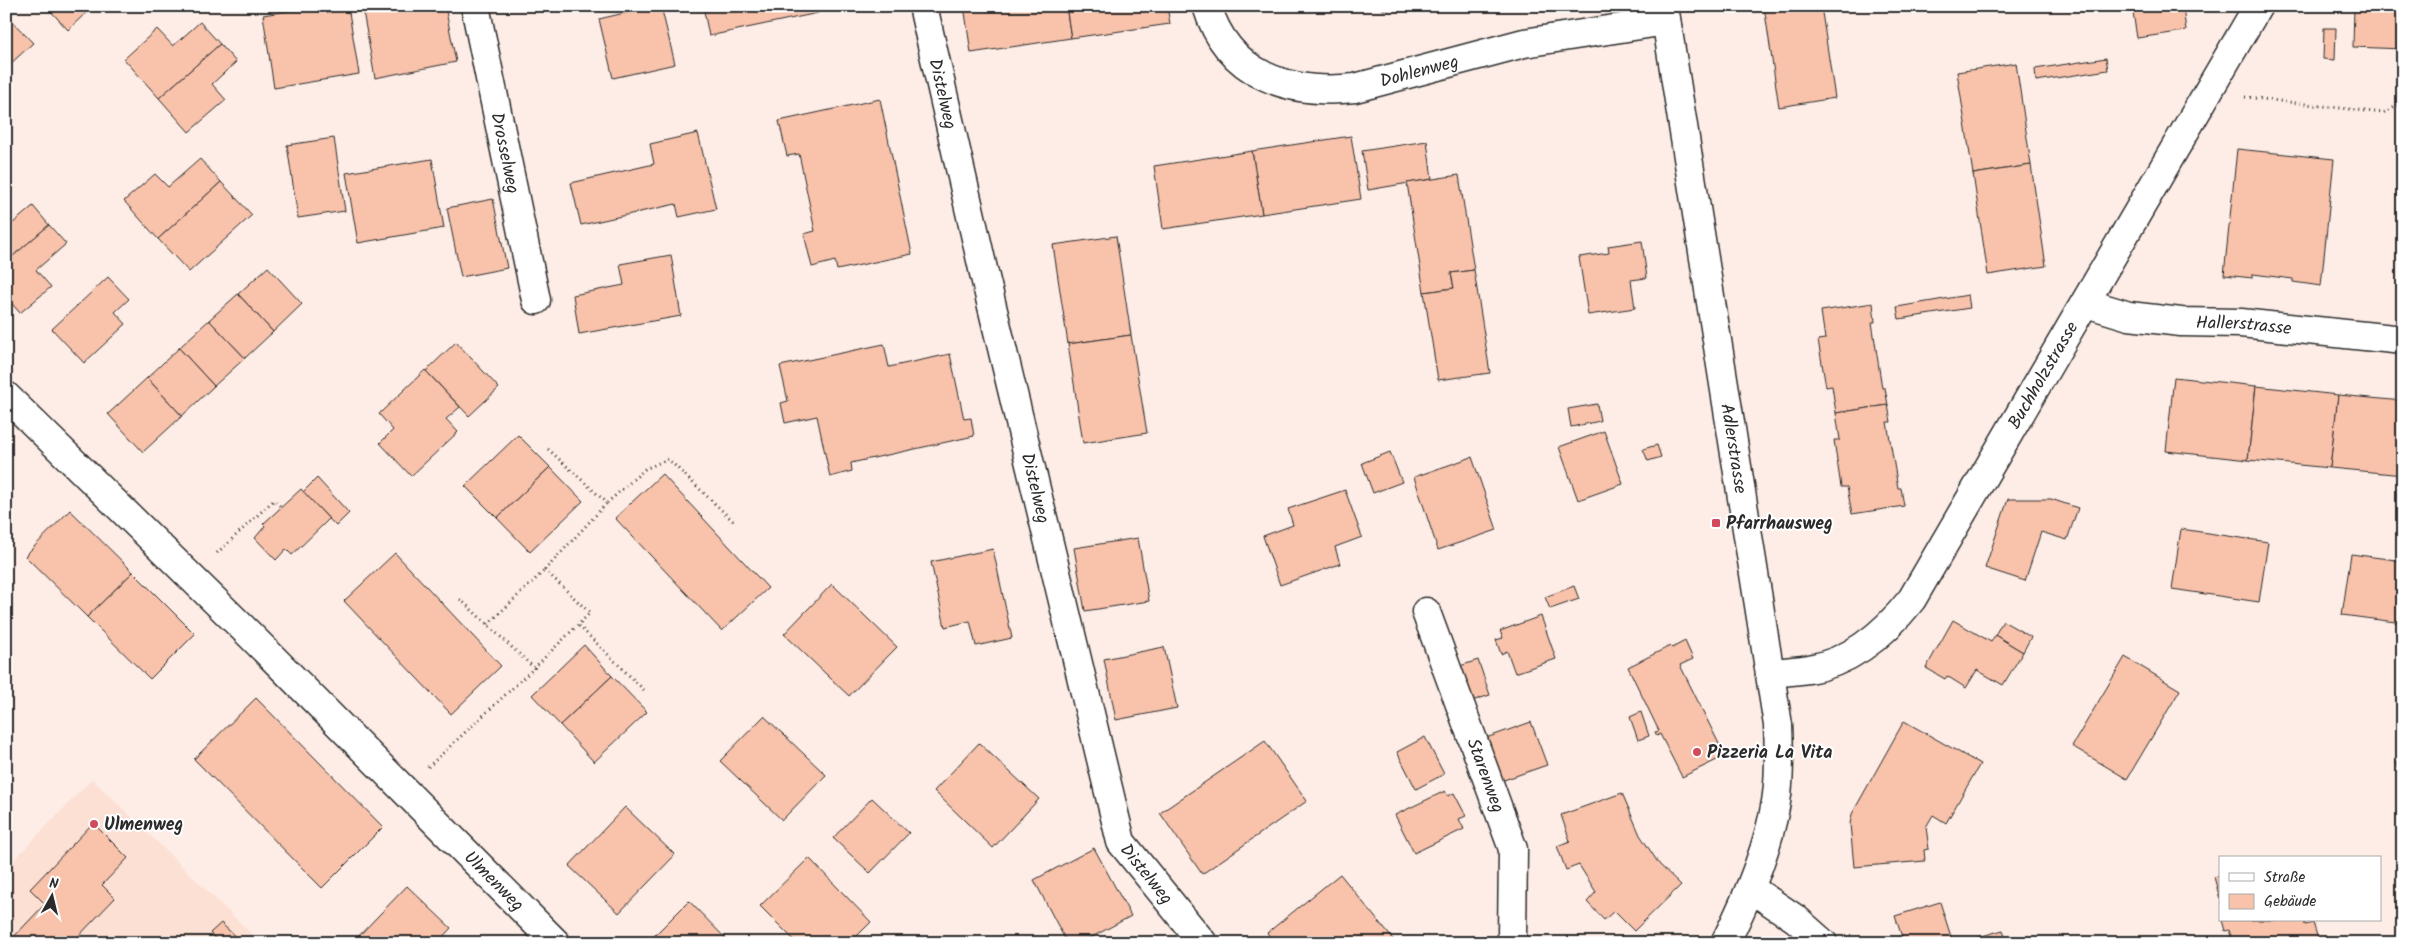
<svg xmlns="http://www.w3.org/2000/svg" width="2409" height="949" viewBox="0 0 2409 949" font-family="Kalam,sans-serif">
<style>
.built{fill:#fce0d4}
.building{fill:#f8c2ab;stroke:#2b2b2b}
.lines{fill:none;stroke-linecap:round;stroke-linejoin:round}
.minor-casing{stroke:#2b2b2b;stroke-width:31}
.path{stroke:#2b2b2b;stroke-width:3;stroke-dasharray:1 4;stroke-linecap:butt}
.minor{stroke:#fff;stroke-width:28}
.poi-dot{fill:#d1495b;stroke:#fff;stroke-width:2}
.labels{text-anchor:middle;stroke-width:4;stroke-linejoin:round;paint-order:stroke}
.street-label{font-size:18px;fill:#2b2b2b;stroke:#fff}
.poi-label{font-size:18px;font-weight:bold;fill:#2b2b2b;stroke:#fff;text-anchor:start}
</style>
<rect width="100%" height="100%" fill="#fdede6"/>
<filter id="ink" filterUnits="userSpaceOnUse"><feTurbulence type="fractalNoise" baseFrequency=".02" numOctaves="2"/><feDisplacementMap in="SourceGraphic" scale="10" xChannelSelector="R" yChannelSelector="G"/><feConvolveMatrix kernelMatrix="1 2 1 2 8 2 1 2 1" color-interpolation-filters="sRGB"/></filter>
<g filter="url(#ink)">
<!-- built -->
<path class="built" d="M92,779L261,943H6V868Z"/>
<!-- building -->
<g class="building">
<path d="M46,6H93L68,30Z"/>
<path d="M319,6H348L359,74L274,88L263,15Z"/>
<path d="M362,6H445L456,62L375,78Z"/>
<path d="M654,6H661L675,64L613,78L599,19Z"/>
<path d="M703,6H817L818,13L709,36Z"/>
<path d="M964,6H1066L1071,38L971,53Z"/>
<path d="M1066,6H1167L1170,24L1071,38Z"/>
<path d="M1261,6H1292L1262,11Z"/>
<path d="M1382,6H1409L1383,10Z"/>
<path d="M1764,6H1821L1835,98L1779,107Z"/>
<path d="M2126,6H2183L2186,31L2137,38L2133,12H2127Z"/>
<path d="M2354,6H2403V49L2353,47Z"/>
<path d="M7,16L33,43L6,68V17Z"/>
<path d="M200,22L220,44L159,98L124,59L157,29L173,46Z"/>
<path d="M2324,28H2336L2335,60L2323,59Z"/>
<path d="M220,44L236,62L212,84L226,100L189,132L159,98Z"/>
<path d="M2106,58L2108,70L2036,81L2035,69Z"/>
<path d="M2016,63L2031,165L1973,174L1957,72Z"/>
<path d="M880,99L912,254L837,270L835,261L812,267L804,234L815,231L799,154L787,156L779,121Z"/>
<path d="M698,133L716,209L679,217L676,204L581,225L571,183L654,164L650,144Z"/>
<path d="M1351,136L1361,199L1262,214L1252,151Z"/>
<path d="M334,138L345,211L298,218L287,145Z"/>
<path d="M1427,141L1432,179L1368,190L1362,151Z"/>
<path d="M2237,149L2334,159L2321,286L2293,282V279L2253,274V278L2224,275Z"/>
<path d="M1252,151L1262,214L1163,229L1154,166Z"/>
<path d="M200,159L221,182L158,239L124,201L155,174L168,187Z"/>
<path d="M432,159L444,228L358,243L346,173Z"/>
<path d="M2031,165L2046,266L1988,275L1973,174Z"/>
<path d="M1459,175L1474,270L1451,273L1454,288L1424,292L1407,183Z"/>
<path d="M221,182L252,215L189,272L158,239Z"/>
<path d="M493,199L507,268L461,277L447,208Z"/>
<path d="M33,206L49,225L6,262V229Z"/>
<path d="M49,225L66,244L36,270L51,287L20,313L6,297V262Z"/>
<path d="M1116,236L1131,335L1068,344L1053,245Z"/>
<path d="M1642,241L1647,278L1631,280L1635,308L1588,315L1579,257L1609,253L1608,246Z"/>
<path d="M671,255L681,316L579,334L573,295L624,285L620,264Z"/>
<path d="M268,267L302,304L273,332L238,294Z"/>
<path d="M1474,270L1490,373L1438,380L1424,292L1454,288L1451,273Z"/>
<path d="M108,277L129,299L115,312L126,324L84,363L52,329Z"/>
<path d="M238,294L273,332L245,358L209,320Z"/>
<path d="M1968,295L1970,308L1899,319L1897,307Z"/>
<path d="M1873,303L1875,322H1872L1882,388H1885L1888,405L1836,413L1832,386L1826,387L1818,340L1825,339L1821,311Z"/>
<path d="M209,320L245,358L214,386L179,348Z"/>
<path d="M1131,335L1147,433L1083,443L1068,344Z"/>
<path d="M456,342L499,388L469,416L426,371Z"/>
<path d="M884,344L889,367L950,354L964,419L971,418L974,436L851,463L852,471L830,477L817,416L785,423L781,403L788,401L780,366Z"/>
<path d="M179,348L214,386L182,416L147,378Z"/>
<path d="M425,370L460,407L446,419L458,432L411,476L380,443L393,430L379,414Z"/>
<path d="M2174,377L2256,386L2248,460L2166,451Z"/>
<path d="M147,378L182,416L143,452L108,414Z"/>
<path d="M2256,386L2338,395L2330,468L2248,460Z"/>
<path d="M2338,395L2403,401V475L2330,468Z"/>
<path d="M1597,404L1600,421L1571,427L1568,409Z"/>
<path d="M1888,405L1891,422H1887L1898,488H1901L1904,506L1852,514L1847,487H1841L1834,440H1840L1836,413Z"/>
<path d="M1604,431L1623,484L1578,500L1559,447Z"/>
<path d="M518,435L550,467L497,518L465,486Z"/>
<path d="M1657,445L1661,457L1648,461L1643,449Z"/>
<path d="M1390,452L1402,482L1373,493L1362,463Z"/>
<path d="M1472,457L1497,530L1438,550L1414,477Z"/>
<path d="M550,467L583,501L530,552L497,518Z"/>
<path d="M662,474L768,588L722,631L615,518Z"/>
<path d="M317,478L349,513L336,526L303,492Z"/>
<path d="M301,489L329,519L292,555L286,549L276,560L255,538L265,526L263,524Z"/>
<path d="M1345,490L1362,537L1335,547L1340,564L1280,585L1263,536L1293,525L1288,509Z"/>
<path d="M2008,499H2051L2078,508L2067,540L2041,532L2025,581L1985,568Z"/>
<path d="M70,510L133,572L87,617L25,556Z"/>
<path d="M2181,529L2268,542L2259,602L2172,589Z"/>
<path d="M1138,538L1149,601L1085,611L1074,548Z"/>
<path d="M993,549L1012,638L976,646L970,621L945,627L931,562Z"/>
<path d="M395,553L501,666L451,714L344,601Z"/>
<path d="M2351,554L2403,561V623L2342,615Z"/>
<path d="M133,572L195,634L150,679L87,617Z"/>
<path d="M832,584L897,647L849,696L784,634Z"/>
<path d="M1574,586L1579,599L1550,609L1545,597Z"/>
<path d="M1541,616L1556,659L1515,673L1507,651L1501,654L1496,640L1503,638L1500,631Z"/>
<path d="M1953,620L1991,642L1995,635L2023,652L2003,685L1977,670L1966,688L1947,676L1945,679L1926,668Z"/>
<path d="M2003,621L2031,637L2023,652L1995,635Z"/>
<path d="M1685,641L1693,659L1680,665L1725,756L1682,777L1660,734L1657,736L1655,732L1659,731L1628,667L1670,646L1672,648Z"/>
<path d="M584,645L612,676L560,725L532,695Z"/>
<path d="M1164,647L1177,708L1116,720L1104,659Z"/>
<path d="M2125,657L2180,690L2127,779L2072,746Z"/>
<path d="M1478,660L1490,695L1472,701L1460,666Z"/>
<path d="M612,676L647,712L594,762L560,725Z"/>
<path d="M256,698L383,827L322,888L194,759Z"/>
<path d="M1641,712L1649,736L1638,740L1630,717Z"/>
<path d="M764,716L826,775L782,820L720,761Z"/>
<path d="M1904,721L1980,764L1946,823L1933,815L1926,827L1929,849L1924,850L1925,861L1854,867L1850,824L1852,814Z"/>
<path d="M1531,722L1547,765L1501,781L1486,738Z"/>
<path d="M1425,737L1444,774L1416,789L1397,752Z"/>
<path d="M1265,741L1307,801L1202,874L1160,813Z"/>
<path d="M979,743L1039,799L993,848L934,791Z"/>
<path d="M2403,761V777L2396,763Z"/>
<path d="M1445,791L1448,796L1454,793L1466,816L1459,819L1464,829L1414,853L1395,815Z"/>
<path d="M1622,793L1640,835L1659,864L1681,885L1634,931L1614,911L1604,920L1587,902L1596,892L1579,865L1566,870L1557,846L1570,841L1561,815Z"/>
<path d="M872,798L909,833L870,873L833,838Z"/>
<path d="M625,807L675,855L619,913L569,866Z"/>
<path d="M93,823L128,858L102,885L115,898L72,943H8L45,904L30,889Z"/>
<path d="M1094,848L1131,916L1081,943H1067L1034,880Z"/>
<path d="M809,858L871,922L850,943H797L760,906Z"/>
<path d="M1340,874L1396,943H1276L1267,933Z"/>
<path d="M2220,875V899L2214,877Z"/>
<path d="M407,886L451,928L437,943H352Z"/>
<path d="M689,901L730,943H647Z"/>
<path d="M1940,902L1953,943H1904L1895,916Z"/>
<path d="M2222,920H2304L2305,925L2313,923L2318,939L2310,941V943H2233L2229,930L2225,931Z"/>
<path d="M221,923L242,943H220L210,933Z"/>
<path d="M2003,930L2007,943H1977L1975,938Z"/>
</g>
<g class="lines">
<defs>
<g id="minor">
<path id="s1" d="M475,6L536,300"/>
<path id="s2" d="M923,6L983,269L1121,842L1203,943"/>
<path id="s3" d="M1207,6C1228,76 1290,95 1355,88L1524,43L1666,21"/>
<path id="s4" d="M1664,6L1778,725C1779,750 1780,777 1776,802C1768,850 1747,899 1725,943"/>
<path id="s5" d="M2086,303L2129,316L2181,322L2241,323L2403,340"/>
<path id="s6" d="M6,396L250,635L556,943"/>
<path id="s7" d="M1426,612L1513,849L1512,938L1514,943"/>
<path id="s8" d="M1770,673C1783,672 1796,671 1809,669C1852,662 1886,632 1912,599L2258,6"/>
<path d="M1750,888L1796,919L1823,943"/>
</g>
</defs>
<!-- minor casing -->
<use href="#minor" class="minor-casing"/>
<!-- path -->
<g class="path">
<path d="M2245,97L2383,113L2403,103"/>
<path d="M548,449L607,503L645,469L668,459L733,521"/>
<path d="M217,553L274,500L281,507"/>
<path d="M488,624L545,570"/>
<path d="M579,626L645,691"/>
<path d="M534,668L590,613L545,570L607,503"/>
<path d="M428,767L534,668L459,598"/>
</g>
<!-- minor -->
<use href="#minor" class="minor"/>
</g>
</g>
<!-- markers -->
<g class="poi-dot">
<rect x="1711" y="518" width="10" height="10" rx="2.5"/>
<circle cx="1697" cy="752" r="5"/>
<circle cx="94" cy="824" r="5"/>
</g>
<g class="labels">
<!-- street labels -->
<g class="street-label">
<text dy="6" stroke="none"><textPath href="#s3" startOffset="252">Dohlenweg</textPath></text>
<text dy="6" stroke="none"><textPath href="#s2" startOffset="90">Distelweg</textPath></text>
<text dy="6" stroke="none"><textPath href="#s1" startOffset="150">Drosselweg</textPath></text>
<text dy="6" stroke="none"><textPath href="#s5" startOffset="160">Hallerstrasse</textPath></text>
<text dy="6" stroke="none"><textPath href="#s8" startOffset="426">Buchholzstrasse</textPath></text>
<text dy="6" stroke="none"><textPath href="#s4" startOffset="448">Adlerstrasse</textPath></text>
<text dy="6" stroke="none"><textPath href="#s2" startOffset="495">Distelweg</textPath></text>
<text dy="6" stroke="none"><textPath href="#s7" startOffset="174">Starenweg</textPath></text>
<text dy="6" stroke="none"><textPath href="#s2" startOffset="900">Distelweg</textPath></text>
<text dy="6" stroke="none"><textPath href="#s6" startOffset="688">Ulmenweg</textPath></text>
</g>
<!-- poi labels -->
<g class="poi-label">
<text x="1726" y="529">Pfarrhausweg</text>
<text x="1707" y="758">Pizzeria La Vita</text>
<text x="104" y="830">Ulmenweg</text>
</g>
</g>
<!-- margin -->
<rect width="2409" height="949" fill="none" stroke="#fff" stroke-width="25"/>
<rect x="12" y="12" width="2384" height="924" fill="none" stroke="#2b2b2b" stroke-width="2" filter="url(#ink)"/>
<!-- legend -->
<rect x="2219" y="856" width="162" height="65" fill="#ffffff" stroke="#aaaaaa"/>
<rect x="2229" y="873" width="25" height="8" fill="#ffffff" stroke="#aaaaaa"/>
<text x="2264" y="882" font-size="15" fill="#2b2b2b">Straße</text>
<rect x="2229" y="894" width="25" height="15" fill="#f8c2ab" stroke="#aaaaaa"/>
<text x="2264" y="906" font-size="15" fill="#2b2b2b">Gebäude</text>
<!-- north arrow -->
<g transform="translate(52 896) rotate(8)" stroke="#ffffff" stroke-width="4" paint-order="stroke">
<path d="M0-4L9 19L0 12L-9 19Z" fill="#2b2b2b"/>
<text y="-8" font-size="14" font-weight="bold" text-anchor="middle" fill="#2b2b2b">N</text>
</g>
</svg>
